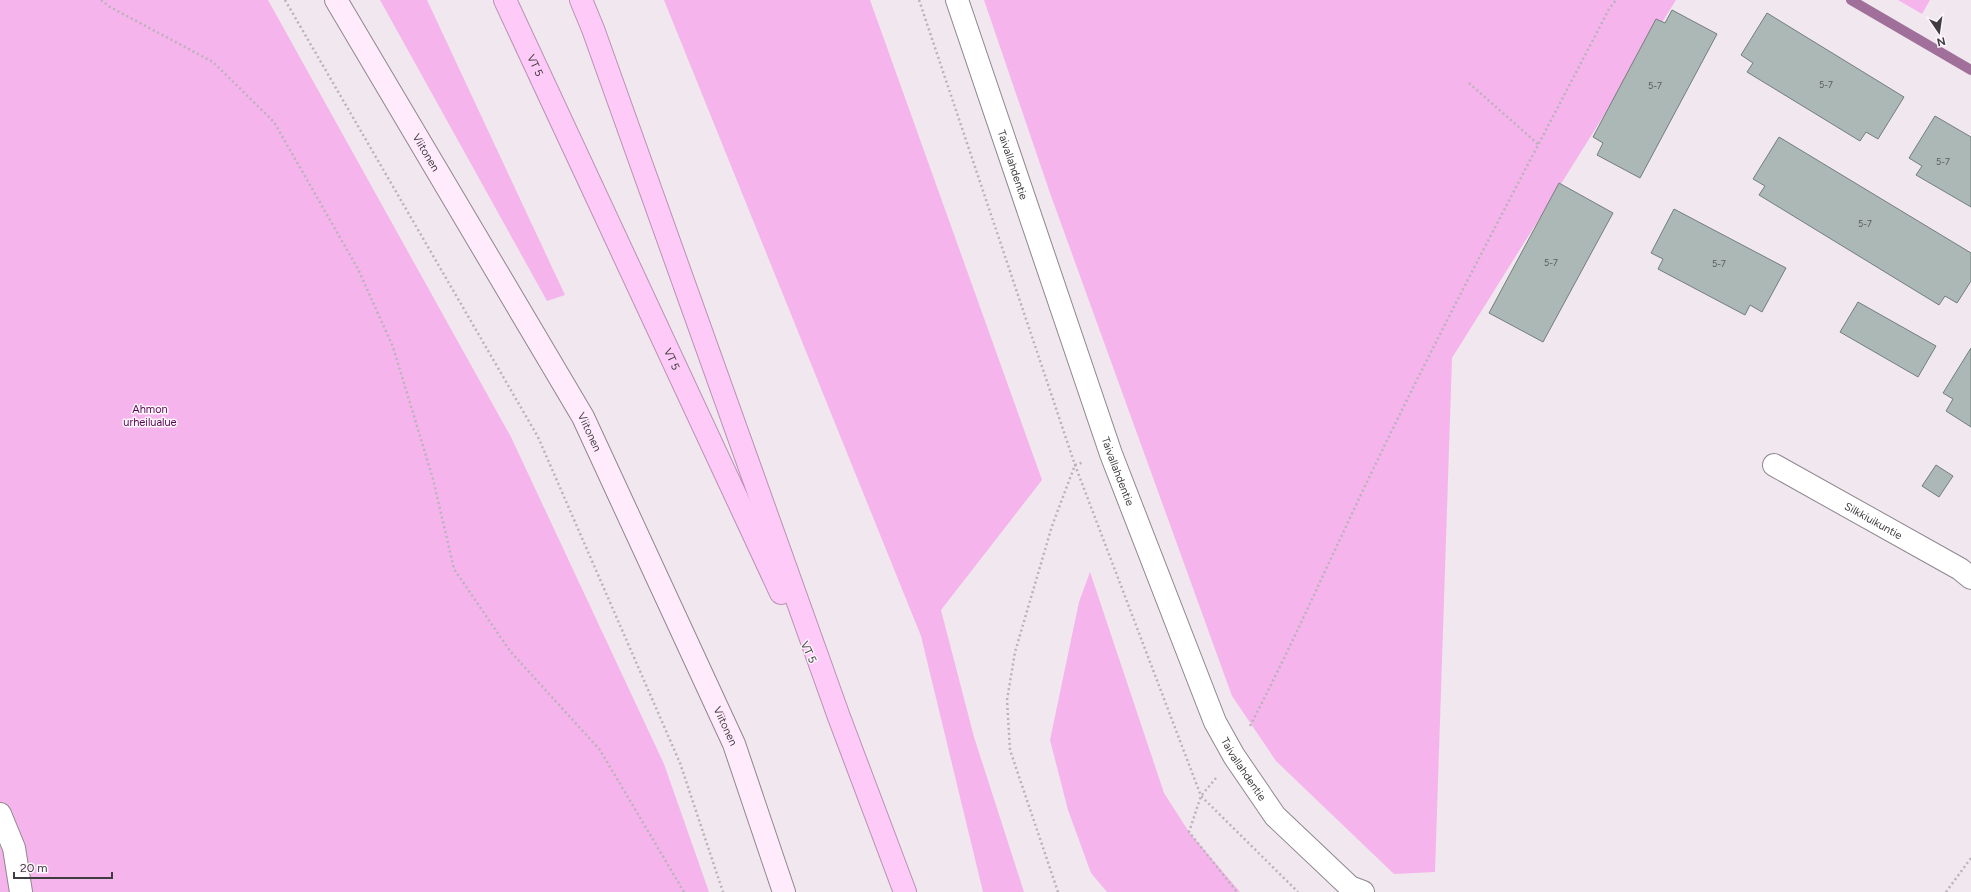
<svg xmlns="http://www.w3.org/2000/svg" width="1971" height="892" viewBox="0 0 1971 892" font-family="Figtree,sans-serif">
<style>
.green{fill:#f5b5ec}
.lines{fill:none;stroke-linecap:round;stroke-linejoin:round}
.stream{stroke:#a0709b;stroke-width:10}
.building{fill:#acb8b6;stroke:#737e7c}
.minor-casing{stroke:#8f878e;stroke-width:24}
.tertiary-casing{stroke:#8f878e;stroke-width:24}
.secondary-casing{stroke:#8f878e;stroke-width:24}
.trunk-casing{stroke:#bb90b5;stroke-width:24}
.path{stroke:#b9b2b9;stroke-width:2.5;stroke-dasharray:2 3;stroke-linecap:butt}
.minor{stroke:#fff;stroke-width:22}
.tertiary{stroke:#fff;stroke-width:22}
.secondary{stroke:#ffebfc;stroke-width:22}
.trunk{stroke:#fecaf7;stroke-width:22}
.labels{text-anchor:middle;stroke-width:3;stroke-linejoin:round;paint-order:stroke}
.number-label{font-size:9px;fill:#5a5b5d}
.street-label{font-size:11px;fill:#3f3c3f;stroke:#fdf5fc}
.park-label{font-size:11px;fill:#590555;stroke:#fdf5fc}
</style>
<rect width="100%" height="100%" fill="#f0e7ef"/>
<!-- green -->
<g class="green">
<path d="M0,0H268L511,437L664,764L709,892H0Z"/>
<path d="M380,0H427L565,295L547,301Z"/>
<path d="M664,0H870L1042,480L941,610L974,737L1024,892H983L921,636Z"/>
<path d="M984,0H1676L1452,358L1435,872L1394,874L1276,761L1232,696L1050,193Z"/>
<path d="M1898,0H1930L1922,14Z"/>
<path d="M1090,572L1164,793L1189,832L1240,892H1107L1091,873L1068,810L1050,740L1079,602Z"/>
</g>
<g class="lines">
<!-- stream -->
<path class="stream" d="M1851,0L1971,70"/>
</g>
<!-- building -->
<g class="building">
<path d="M1672,10L1717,34L1640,178L1597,155L1603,143L1593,137L1656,19L1665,23Z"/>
<path d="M1767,13L1904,97L1878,139L1866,132L1860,141L1747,72L1753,63L1741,55Z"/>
<path d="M1935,116L1971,137V207L1916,175L1922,166L1909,158Z"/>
<path d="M1779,137L1971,253V281L1957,303L1945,296L1939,305L1759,195L1765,186L1753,179Z"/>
<path d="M1559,183L1613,213L1543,342L1489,313Z"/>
<path d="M1674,209L1786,268L1762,312L1750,305L1745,315L1658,269L1663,259L1651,253Z"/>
<path d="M1858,302L1936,346L1918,377L1840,332Z"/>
<path d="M1971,348V427L1946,411L1953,399L1943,393Z"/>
<path d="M1936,465L1953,476L1939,497L1922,486Z"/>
</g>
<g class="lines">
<defs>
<g id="minor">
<path id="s1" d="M1774,465L1960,569L1971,578"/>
<path d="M0,814L14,848L21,892"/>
</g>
<g id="tertiary">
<path id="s2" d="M957,0L1111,454L1215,722L1234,756L1275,816L1350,887L1363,892"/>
</g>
<g id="secondary">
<path id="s3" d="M336,0L583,417L734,744L784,892"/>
</g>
<g id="trunk">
<path id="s4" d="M505,0L781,593"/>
<path d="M581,0L593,29L839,717L905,892"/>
</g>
</defs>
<!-- minor casing -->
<use href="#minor" class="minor-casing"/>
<!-- tertiary casing -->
<use href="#tertiary" class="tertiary-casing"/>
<!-- secondary casing -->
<use href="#secondary" class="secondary-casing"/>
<!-- trunk casing -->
<use href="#trunk" class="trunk-casing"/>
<!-- path -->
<g class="path">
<path d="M101,0L110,7L213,62L274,122L358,269L393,347L433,479L454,569L510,651L600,750L684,892"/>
<path d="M285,0L538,437L680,763L723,892"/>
<path d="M919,0L1075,465L1201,796L1298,892"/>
<path d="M1469,83L1539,145"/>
<path d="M1250,726C1296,638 1335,547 1379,457C1452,306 1532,158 1609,9L1616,0"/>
<path d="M1216,778L1201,796L1189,832L1237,892"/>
<path d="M1058,892L1010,750L1007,700L1015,652L1052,526L1075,465L1084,462"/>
<path d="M1946,892L1971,858"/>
</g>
<!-- minor -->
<use href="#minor" class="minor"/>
<!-- tertiary -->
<use href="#tertiary" class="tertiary"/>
<!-- secondary -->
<use href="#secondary" class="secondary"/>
<!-- trunk -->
<use href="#trunk" class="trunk"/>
</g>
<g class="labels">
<!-- number labels -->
<g class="number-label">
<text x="1826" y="88">5-7</text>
<text x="1655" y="89">5-7</text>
<text x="1943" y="165">5-7</text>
<text x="1865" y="227">5-7</text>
<text x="1551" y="266">5-7</text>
<text x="1719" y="267">5-7</text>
</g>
<!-- street labels -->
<g class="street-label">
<text dy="4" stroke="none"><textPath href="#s4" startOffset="72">VT 5</textPath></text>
<text dy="4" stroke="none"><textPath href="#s3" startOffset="177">Viitonen</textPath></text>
<text dy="4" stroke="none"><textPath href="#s2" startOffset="174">Taivallahdentie</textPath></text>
<text dy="4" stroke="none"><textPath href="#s4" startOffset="396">VT 5</textPath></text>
<text dy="4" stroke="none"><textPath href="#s3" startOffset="501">Viitonen</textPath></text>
<text dy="4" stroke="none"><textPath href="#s2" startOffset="498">Taivallahdentie</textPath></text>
<text dy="4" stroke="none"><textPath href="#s1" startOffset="114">Silkkiuikuntie</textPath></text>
<text transform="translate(809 652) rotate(65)" y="4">VT 5</text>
<text dy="4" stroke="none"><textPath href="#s3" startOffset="825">Viitonen</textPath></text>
<text dy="4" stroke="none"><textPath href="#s2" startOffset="822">Taivallahdentie</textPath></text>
</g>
<!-- park labels -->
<g class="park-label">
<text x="150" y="413">Ahmon<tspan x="150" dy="13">urheilualue</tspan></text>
</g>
</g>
<!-- north arrow -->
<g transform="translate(1939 32) rotate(167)" stroke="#fdf5fc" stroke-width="3" paint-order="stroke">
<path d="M0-3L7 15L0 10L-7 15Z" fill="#3f3c3f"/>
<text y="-6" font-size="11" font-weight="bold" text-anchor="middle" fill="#3f3c3f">N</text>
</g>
<!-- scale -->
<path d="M14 872v6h98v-6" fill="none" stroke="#3f3c3f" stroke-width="2"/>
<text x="20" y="872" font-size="12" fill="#3f3c3f" stroke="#fdf5fc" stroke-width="3" paint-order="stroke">20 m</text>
</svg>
